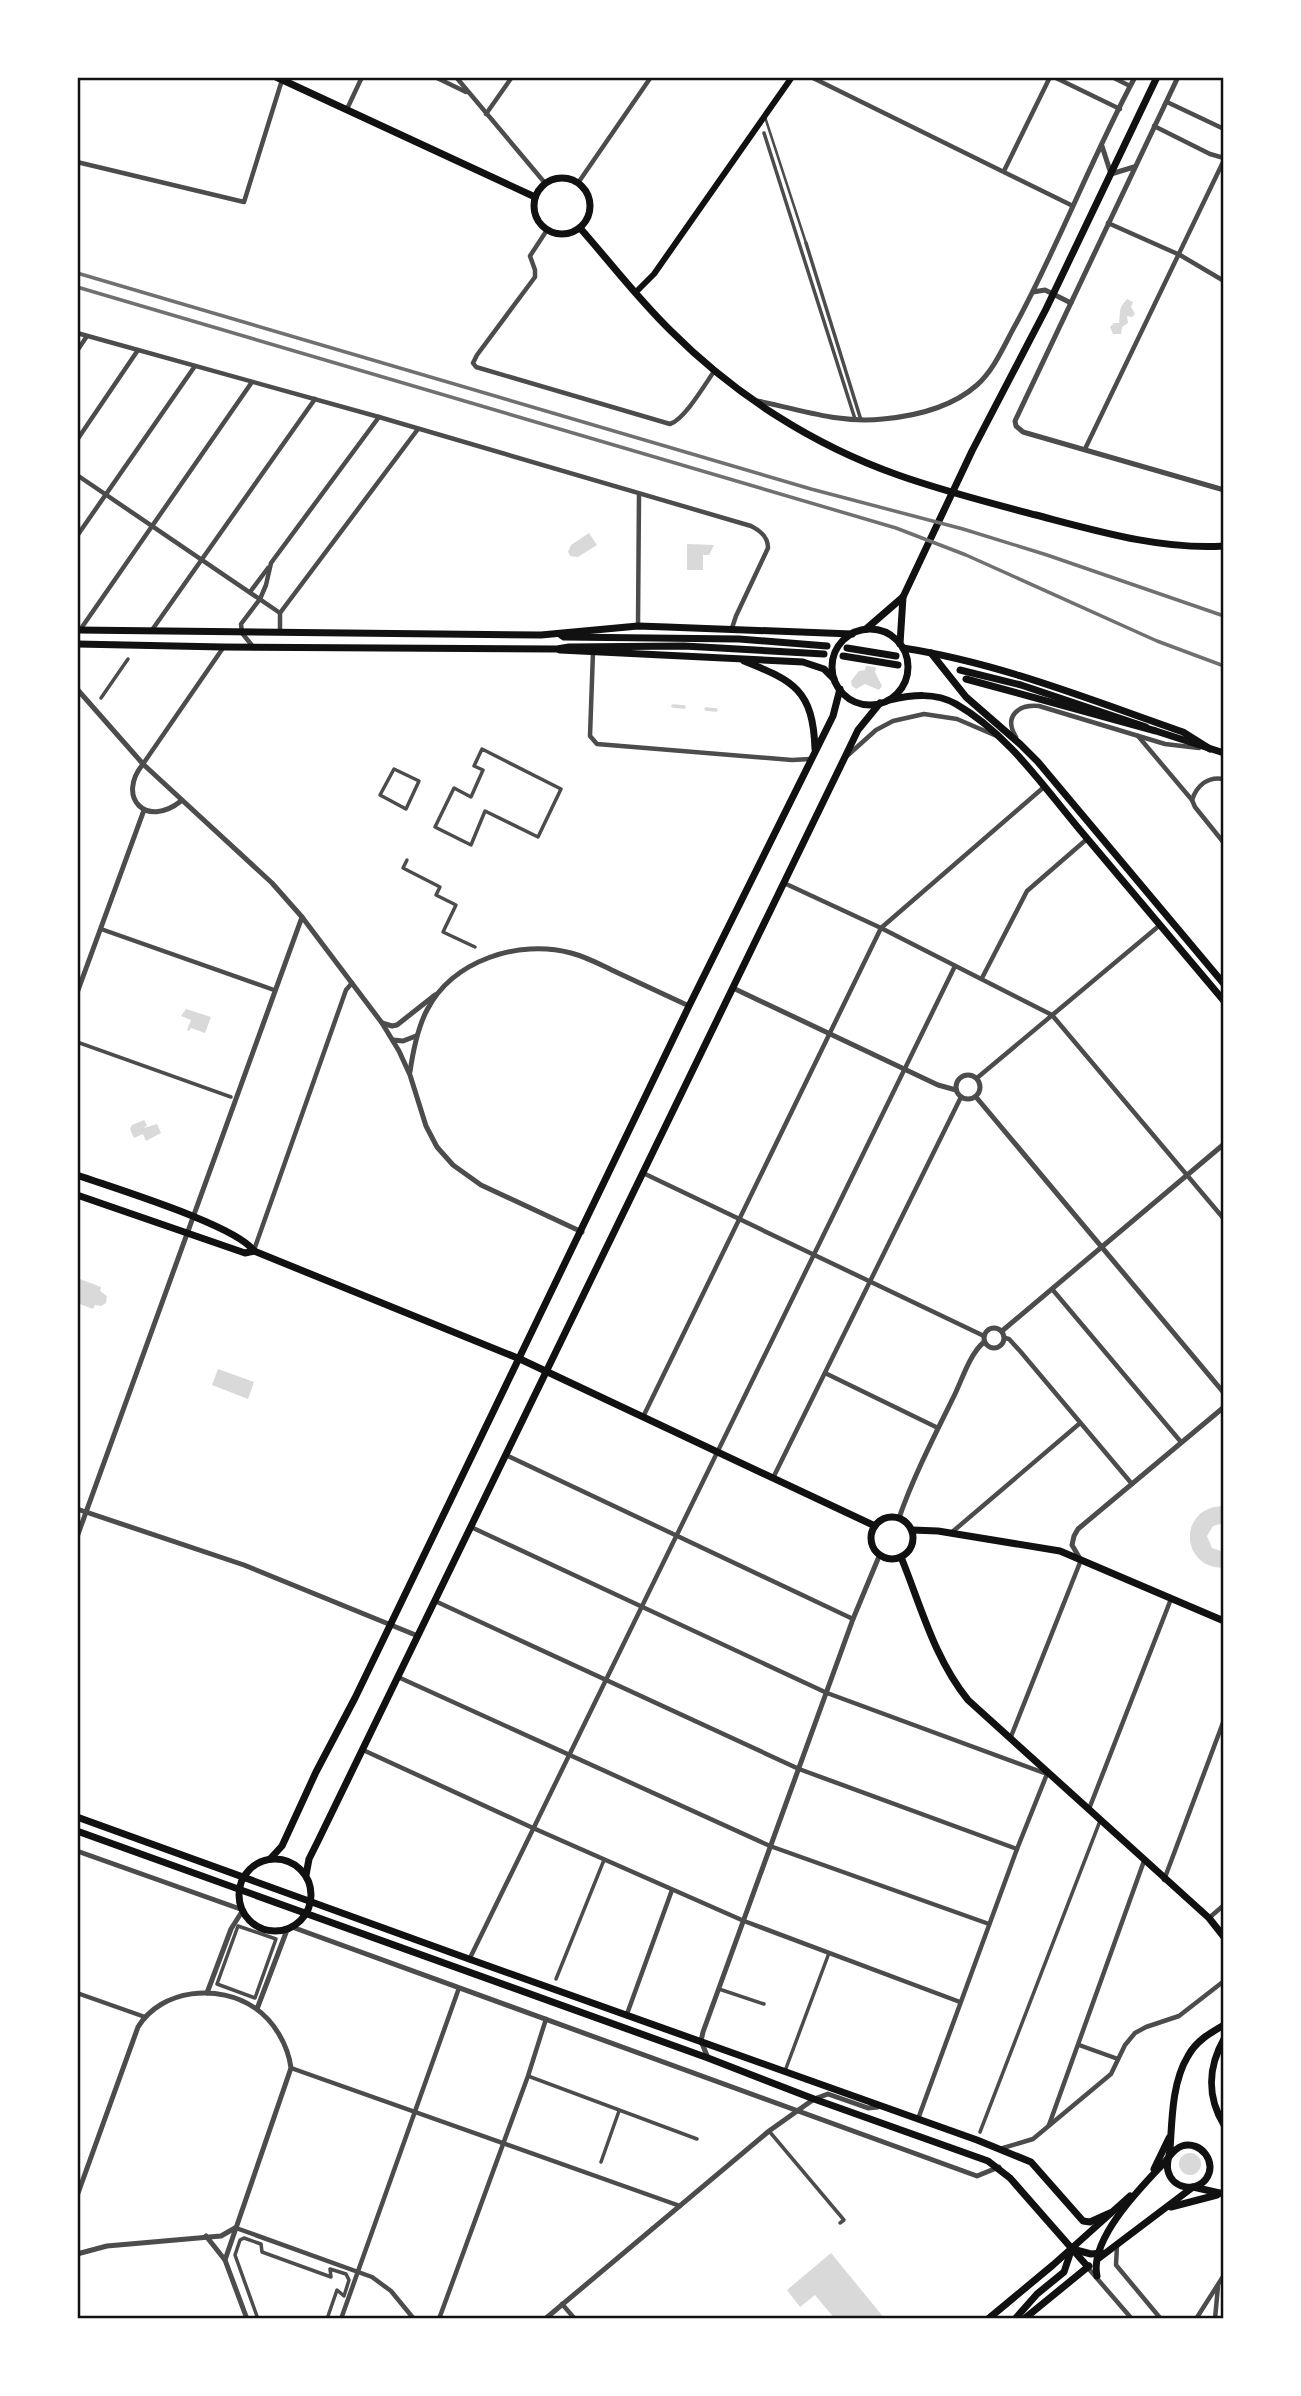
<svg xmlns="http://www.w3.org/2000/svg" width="1301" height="2396" viewBox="0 0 1301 2396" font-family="'Public Sans',sans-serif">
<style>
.water{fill:#d9d9d9}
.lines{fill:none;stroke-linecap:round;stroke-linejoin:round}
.stream{stroke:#d9d9d9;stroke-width:3.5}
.service{stroke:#4c4c4c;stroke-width:2.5}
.pedestrian{stroke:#4c4c4c;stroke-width:3.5}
.minor{stroke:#4c4c4c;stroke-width:4.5}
.tertiary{stroke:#4c4c4c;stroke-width:5}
.secondary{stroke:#111;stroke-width:6}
.primary{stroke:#111;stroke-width:7}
.rail{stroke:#707070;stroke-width:3.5}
.neatline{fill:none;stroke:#111;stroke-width:2.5}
</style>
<rect width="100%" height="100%" fill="#fff"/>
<!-- water -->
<g class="water">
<path d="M1127,299L1133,302L1131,307L1135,314L1132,317L1127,316L1128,323L1122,327L1121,334H1113L1110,327L1114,323H1119C1121,308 1118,310 1127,299Z"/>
<path d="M589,533L597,545L578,557L570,556L568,552L571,545Z"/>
<path d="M687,544L714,545L709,555H703V570H687Z"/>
<path d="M866,666L876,667L875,672L882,686L879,690L865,684L856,689L852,686L851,681L859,671L865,670Z"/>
<path d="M186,1009L211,1017L205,1033L191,1028L189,1031L187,1030L191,1020L181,1016Z"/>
<path d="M144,1120L147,1125L144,1128L157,1124L161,1133L146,1141L143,1134L134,1138L130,1129L132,1125Z"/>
<path d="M77,1278L101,1287L100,1291L107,1296L106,1303L101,1306L95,1305L93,1309L77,1303Z"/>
<path d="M218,1369L254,1382L248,1399L212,1385Z"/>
<path d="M1224,1506V1523L1213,1526L1207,1536L1212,1548L1224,1552V1568C1179,1568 1178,1506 1224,1506Z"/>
<circle cx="1190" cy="2164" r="11"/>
<path d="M831,2253L885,2319H835L815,2295L800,2307L787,2290Z"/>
</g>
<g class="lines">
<!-- stream -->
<g class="stream">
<path d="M673,706L684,707"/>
<path d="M706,709L716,710"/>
</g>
<!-- service -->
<path class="service" d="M765,117L806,243"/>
<!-- pedestrian -->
<g class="pedestrian">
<path d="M764,133L855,419"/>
<path d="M806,243L861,420"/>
<path d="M101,698L128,659"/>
<path d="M482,749L561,789L538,837L485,811L471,845L435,827L454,788L471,797L483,770L474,766Z"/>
<path d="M394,769L419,781L406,809L380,795Z"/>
<path d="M407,860L403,868L440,887L436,895L456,905L443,932L475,947"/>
<path d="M77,1042L231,1097"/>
<path d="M238,1926L276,1939L255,1998L217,1984Z"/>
<path d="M556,1979L604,1860"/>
<path d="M719,1989L764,2004"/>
<path d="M785,2071L829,1953"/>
<path d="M528,2076L697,2139"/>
<path d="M769,2131L844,2220L840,2223"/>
<path d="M980,2132L1100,1821"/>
<path d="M601,2162L619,2111"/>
<path d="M258,2319L235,2255L240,2240L244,2238L261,2244L262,2252L331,2277L330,2269L346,2274L349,2280L344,2296L337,2290L327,2319"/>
</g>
<!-- minor -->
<g class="minor">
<path d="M435,77L466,92"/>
<path d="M456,77L545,183"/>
<path d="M811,77L1073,206"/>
<path d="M1054,77L1120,109"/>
<path d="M1112,77L1130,86"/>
<path d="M1167,102L1224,129"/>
<path d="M347,109L362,77"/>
<path d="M486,114L512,77"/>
<path d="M1154,126L1210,154L1224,158"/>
<path d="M77,162L244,202L282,80"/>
<path d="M1004,171L1050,77"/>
<path d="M578,183L651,77"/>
<path d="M1108,223L1180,255L1224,281"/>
<path d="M547,230L530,256L535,270V277L477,355L473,363L476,367L670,424C685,419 705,384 715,370"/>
<path d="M77,333L379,417L751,526C761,531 768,537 768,548L736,616L732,628"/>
<path d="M77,351L87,336"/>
<path d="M77,440L138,350"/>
<path d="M1085,449L1224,160"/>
<path d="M77,475L280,613"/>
<path d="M77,536L195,366"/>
<path d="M250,592L268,568"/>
<path d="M638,626L639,494"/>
<path d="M80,630L252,382"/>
<path d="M152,630L315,399"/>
<path d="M280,632V613L418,429"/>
<path d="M254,648L242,633L241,624L260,599L266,585L271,563L379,417"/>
<path d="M593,652L590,736L597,744L792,760L810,759"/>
<path d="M1138,736L1192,800L1195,807L1224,843"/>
<path d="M1016,737C1003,716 1019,704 1039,706L1165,744L1199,748"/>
<path d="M847,756L876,730L893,721L924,714L957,719L999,737"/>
<path d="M143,764L223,648"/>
<path d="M1192,800C1197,785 1208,776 1224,779"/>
<path d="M784,883L881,928L1052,1015L1224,1219"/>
<path d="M101,929L274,990"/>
<path d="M982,978L1027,891L1087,839"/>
<path d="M977,1078L1160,925"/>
<path d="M643,1173L984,1336"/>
<path d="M254,1250L346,990L352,983"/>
<path d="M1052,1289L1181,1442"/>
<path d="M1005,1338L1009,1339L1020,1351L1132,1484"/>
<path d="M825,1373L938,1428"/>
<path d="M643,1417L881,928L1044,787"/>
<path d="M506,1455L853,1619"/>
<path d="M773,1478L961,1097"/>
<path d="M471,1527L827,1693L1047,1774L1017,1849L918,2119"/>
<path d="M951,1533L1079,1424"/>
<path d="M435,1601L799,1769L1017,1849"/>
<path d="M398,1677L770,1846L989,1924"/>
<path d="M1010,1739L1081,1560"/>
<path d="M363,1750L533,1828L744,1921L960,2002"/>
<path d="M1089,1809L1171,1599"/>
<path d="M1164,1880L1224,1720"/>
<path d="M1209,1918L1224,1905"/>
<path d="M470,1958L955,966"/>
<path d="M77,1993L145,2017"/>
<path d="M627,2014L672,1890"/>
<path d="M1079,2045L1118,2059"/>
<path d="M291,2068L680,2206"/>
<path d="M1049,2125L1144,1861"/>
<path d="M1003,2148L1033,2139L1111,2074L1125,2045L1135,2033L1146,2027L1179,2016L1224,1981"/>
<path d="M236,2228L372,2277L391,2291L414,2319"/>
<path d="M1117,2245L1116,2265L1161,2319"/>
<path d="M1088,2268L1132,2319"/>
<path d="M562,2304L575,2319"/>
<path d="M341,2319L459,1988"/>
<path d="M439,2319L528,2076L546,2019"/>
<path d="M1196,2319L1224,2275"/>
<path d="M1215,2319L1218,2286"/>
</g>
<!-- tertiary -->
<g class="tertiary">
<path d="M1178,77L1015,421L1016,426L1023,432L1224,490"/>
<path d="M1102,146L1111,174L1134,167"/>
<path d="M1033,292L1045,290L1071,303"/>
<path d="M757,401C800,409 838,424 883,419C916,416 952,407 977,385C995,369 1005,343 1017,322C1060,242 1092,157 1135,77"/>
<path d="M77,689L143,764L272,883L302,917L382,1023L399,1051L410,1075L426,1126L437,1147L453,1165L481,1185L582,1232"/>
<path d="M143,764C116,797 146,829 181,801"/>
<path d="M733,988L938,1085L956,1090"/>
<path d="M77,993L144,810"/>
<path d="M382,1023L392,1026L397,1025L435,995"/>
<path d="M393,1040L403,1041L416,1036"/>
<path d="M410,1072C413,1051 417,1029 427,1010C453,960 519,939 571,953C587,957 601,965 616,972C640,983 665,995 689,1006"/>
<circle cx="968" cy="1087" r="12"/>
<path d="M976,1097L1224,1393"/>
<circle cx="994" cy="1338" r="10"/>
<path d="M1002,1331L1224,1144"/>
<path d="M77,1509L244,1565L418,1636"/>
<path d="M899,1518C914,1475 935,1435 955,1394C963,1377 970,1354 984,1342"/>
<path d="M77,1537L302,917"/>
<path d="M1079,1557L1072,1545L1074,1536L1078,1529L1224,1407"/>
<path d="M77,1851L243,1910L231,1929L207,1993"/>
<path d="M292,1927L977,2176L999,2167"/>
<path d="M257,2009L287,1930"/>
<path d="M708,2058L701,2041L703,2032L853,1619L880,1554"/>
<path d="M77,2196L138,2027C161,1989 219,1983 255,2008C274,2021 288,2045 291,2068L225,2260"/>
<path d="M206,2236L225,2260L247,2319"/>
<path d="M77,2254L107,2246L221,2236L235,2228"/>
<path d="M545,2319L769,2131L814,2099L828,2094L868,2108L878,2107"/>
</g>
<!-- secondary -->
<path class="secondary" d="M636,292L654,274L792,77"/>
<!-- primary -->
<g class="primary">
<path d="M276,77L535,197"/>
<circle cx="562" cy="206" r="28"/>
<path d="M580,228C610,262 638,299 671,331C735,395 813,445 898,475C943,491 990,503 1036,515C1097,531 1161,550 1224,546"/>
<path d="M866,629L903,597L972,451L1046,309L1157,77"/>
<circle cx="870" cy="667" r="38"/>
<path d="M77,630L541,635L638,626L667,627L852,634"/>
<path d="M561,635L564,637L739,639L827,646"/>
<path d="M77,644L223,647L557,649L569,647L684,646L824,654"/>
<path d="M900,644L903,597"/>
<path d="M847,648L896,656"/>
<path d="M903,648C1000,663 1091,700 1183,732L1210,749"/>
<path d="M560,650L803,662L824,669L834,679"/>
<path d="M931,653L966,697L1020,744L1038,762L1224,984"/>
<path d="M843,656L898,665"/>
<path d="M744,661C794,681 813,690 815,749"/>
<path d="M960,670L1021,685L1146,727"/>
<path d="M966,679L1156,731L1224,753"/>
<path d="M889,700C912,695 935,692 956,704C1007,733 1043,786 1080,830C1128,887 1176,944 1224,1001"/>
<path d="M77,1175C113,1188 236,1225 254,1251L520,1359L875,1526"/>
<path d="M77,1195L245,1253L254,1251"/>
<circle cx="892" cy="1538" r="21"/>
<path d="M912,1530L938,1531L1060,1551L1224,1621"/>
<path d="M901,1557C921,1606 934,1658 968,1700L1209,1918L1224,1937"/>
<path d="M77,1817L469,1959L977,2140L1031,2162L1083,2221L1090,2222L1110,2213"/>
<path d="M77,1831L708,2058L814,2099L988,2161L1010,2178L1088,2267"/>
<circle cx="275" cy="1895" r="36"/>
<path d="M270,1859L282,1846L316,1772L355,1698L689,1006L833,716L840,689"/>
<path d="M306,1875L309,1859L318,1841L844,759L858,730L880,703"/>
<path d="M1224,2039C1208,2067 1207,2097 1224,2125"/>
<path d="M1154,2169L1169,2138"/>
<path d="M1171,2207L1217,2195"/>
<path d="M1076,2250L1091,2254L1102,2253"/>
<path d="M1099,2258L1193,2187L1224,2194"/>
<path d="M1097,2276C1089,2240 1140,2188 1163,2164C1169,2158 1173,2149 1182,2146C1201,2140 1218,2163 1206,2179C1195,2193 1172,2188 1168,2171C1166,2164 1169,2157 1170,2150C1172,2120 1172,2082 1188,2056C1196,2041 1210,2033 1224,2025"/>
<path d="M988,2319L1053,2265L1130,2196"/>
<path d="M1015,2319L1037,2294L1064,2272L1071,2251"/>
<path d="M1024,2319L1089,2266"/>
</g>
<!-- rail -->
<g class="rail">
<path d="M77,273L811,489L963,529L1047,555L1224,616"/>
<path d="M77,287L896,528L966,555L1157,641L1224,666"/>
</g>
</g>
<!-- border -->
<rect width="1301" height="2396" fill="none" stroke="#ffffff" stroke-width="158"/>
<rect x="79" y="79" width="1143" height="2238" class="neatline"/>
</svg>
